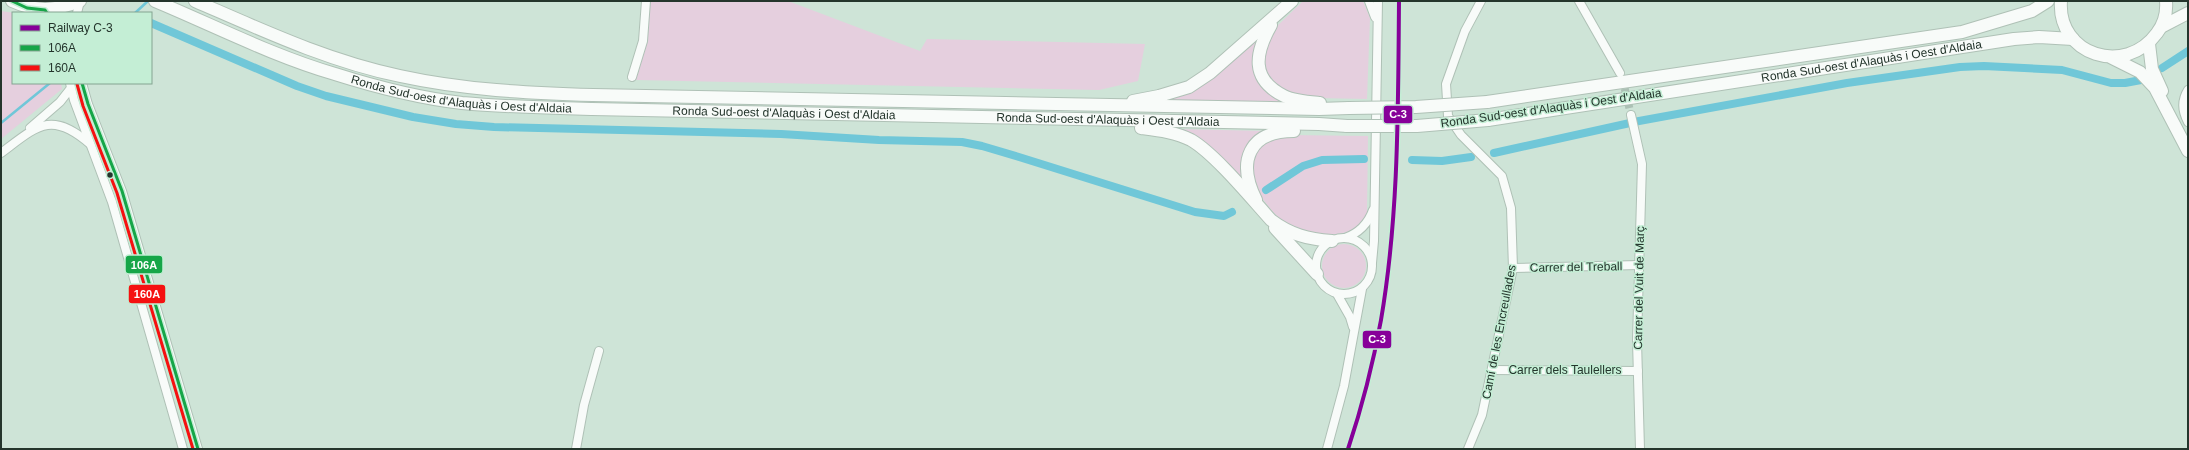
<svg xmlns="http://www.w3.org/2000/svg" width="2189" height="450" viewBox="0 0 2189 450" font-family="Arial,sans-serif">
<style>
.grass{fill:#e5cfde}
.lines{fill:none;stroke-linecap:round;stroke-linejoin:round}
.stream{stroke:#70c7d8;stroke-width:2.5}
.canal{stroke:#70c7d8;stroke-width:8}
.minor-tunnel{stroke:#acc1b5;stroke-width:8;stroke-dasharray:8 4;stroke-linecap:butt}
.minor-casing{stroke:#afc1b6;stroke-width:10}
.secondary-casing{stroke:#afc1b6;stroke-width:14}
.minor{stroke:#f8fbf9;stroke-width:8}
.secondary{stroke:#f8fbf9;stroke-width:12}
.secondary-bridge-casing{stroke:#afc1b6;stroke-width:14;stroke-linecap:butt}
.secondary-bridge{stroke:#f8fbf9;stroke-width:12}
.bus-1-casing{stroke:#c4eed5;stroke-width:6}
.bus-2-casing{stroke:#c4eed5;stroke-width:6}
.bus-1{stroke:#16a648;stroke-width:3}
.bus-2{stroke:#f51111;stroke-width:3}
.rail-1-casing{stroke:#c4eed5;stroke-width:7}
.rail-1{stroke:#870099;stroke-width:4}
.bus-dot{fill:#24352c;stroke:#c4eed5;stroke-width:1.5}
.labels{text-anchor:middle;stroke-width:3;stroke-linejoin:round;paint-order:stroke}
.street-label{font-size:12px;fill:#24352c;stroke:#c4eed5}
.line-badge{stroke:#c4eed5;stroke-width:1.5}
.badge-label{font-size:11px;text-anchor:middle;font-weight:bold;fill:#fff}
</style>
<rect width="100%" height="100%" fill="#cee4d7"/>
<!-- grass -->
<g class="grass">
<path d="M650,1H788L920,51L927,39L1145,44L1138,81L1099,90L636,80L646,40Z"/>
<path d="M1303,1H1363L1370,18L1367,99L1317,98L1284,91L1267,77L1262,60L1273,30Z"/>
<path d="M1,11L15,13H13V83H61L62,89L1,139Z"/>
<path d="M1260,35L1254,55L1287,102L1170,100Z"/>
<path d="M1176,129L1267,131L1261,135L1245,185Z"/>
<path d="M1289,135L1368,136L1367,213C1361,228 1352,232 1337,234C1327,235 1317,238 1307,235C1280,227 1242,185 1255,156C1257,151 1259,147 1263,144C1270,139 1281,138 1289,135Z"/>
<circle cx="1344" cy="266" r="22"/>
</g>
<g class="lines">
<!-- stream -->
<g class="stream">
<path d="M135,13L148,1"/>
<path d="M1,123L50,83"/>
</g>
<!-- canal -->
<g class="canal">
<path d="M151,23L297,86L326,96L413,117L456,124L494,127L781,134L879,140L962,142L982,146L1019,157L1195,212L1224,216L1232,212"/>
<path d="M2162,68L2188,51"/>
<path d="M1494,153L1639,121L1847,83L1960,67L1984,66L2062,70L2111,83H2125L2141,80"/>
<path d="M1412,160L1442,161L1471,157"/>
<path d="M1266,190L1303,166L1322,160L1364,159"/>
</g>
<!-- minor-tunnel -->
<path class="minor-tunnel" d="M1622,77L1631,115"/>
<defs>
<g id="minor">
<path d="M1369,1L1375,17"/>
<path d="M1579,1L1620,73"/>
<path d="M77,13L80,1"/>
<path d="M632,77L643,41L646,1"/>
<path d="M70,83L74,100L112,202L183,449"/>
<path d="M82,83L88,104L122,191L198,449"/>
<path d="M2188,90C2181,101 2182,111 2188,122"/>
<path d="M1631,115L1642,164L1637,341L1640,449"/>
<path d="M30,128L60,102L71,88"/>
<path d="M1,153C37,126 51,110 90,144"/>
<circle cx="1344" cy="266" r="28"/>
<path d="M1345,238C1359,233 1368,224 1373,210"/>
<path d="M1372,263L1374,241L1378,1"/>
<path d="M1513,268L1639,265"/>
<path d="M1337,294L1350,317L1353,327"/>
<path d="M1492,370L1638,371"/>
<path d="M576,449L584,405L599,351"/>
<path d="M1327,449L1344,386L1362,289"/>
<path d="M1468,449L1482,415L1513,268L1511,208L1502,176L1461,135L1448,116L1446,84L1465,31L1481,1"/>
</g>
<g id="secondary">
<path d="M12,1C36,12 55,11 80,1"/>
<path id="s1" d="M155,1C215,26 273,56 335,74C376,87 419,98 462,103C505,107 549,108 592,109L1319,124L1347,126"/>
<path d="M195,1C262,30 328,61 400,76C464,90 528,93 593,95L1319,109L1349,108"/>
<path d="M2061,1C2057,55 2125,77 2157,33C2164,24 2167,13 2166,1"/>
<path d="M1271,25C1255,53 1250,79 1284,96C1294,101 1309,102 1320,103"/>
<path d="M2163,26L2188,13"/>
<path d="M2149,44L2152,69L2162,91"/>
<path d="M2112,58L2140,72L2155,88L2188,151"/>
<path d="M1133,101L1159,96L1189,87L1210,73L1292,1"/>
<path d="M1487,102L1962,32L2032,11L2048,1"/>
<path id="s2" d="M1488,120L2014,39L2039,37L2073,39"/>
<path d="M1141,128C1157,130 1176,132 1191,140C1215,154 1251,198 1271,220C1291,235 1308,239 1332,241"/>
<path d="M1256,200C1237,162 1248,131 1294,131"/>
<path d="M1275,228L1317,274"/>
</g>
</defs>
<!-- minor casing -->
<use href="#minor" class="minor-casing"/>
<!-- secondary casing -->
<use href="#secondary" class="secondary-casing"/>
<!-- minor -->
<use href="#minor" class="minor"/>
<!-- secondary -->
<use href="#secondary" class="secondary"/>
<defs>
<g id="secondary-bridge">
<path d="M1349,108L1416,107L1487,102"/>
<path d="M1347,126H1417L1488,120"/>
</g>
</defs>
<!-- secondary-bridge casing -->
<use href="#secondary-bridge" class="secondary-bridge-casing"/>
<!-- secondary-bridge -->
<use href="#secondary-bridge" class="secondary-bridge"/>
<defs>
<g id="bus-1">
<path d="M12,1L27,8L45,10L47,13"/>
<path d="M82,83L88,104L122,191L198,449"/>
</g>
<path id="bus-2" d="M77,84L83,106L117,193L193,449"/>
</defs>
<!-- bus-1 casing -->
<use href="#bus-1" class="bus-1-casing"/>
<!-- bus-2 casing -->
<use href="#bus-2" class="bus-2-casing"/>
<!-- bus-1 -->
<use href="#bus-1" class="bus-1"/>
<!-- bus-2 -->
<use href="#bus-2" class="bus-2"/>
<defs>
<path id="rail-1" d="M1348,449C1362,407 1373,364 1381,320C1399,215 1398,107 1399,1"/>
</defs>
<!-- rail-1 casing -->
<use href="#rail-1" class="rail-1-casing"/>
<!-- rail-1 -->
<use href="#rail-1" class="rail-1"/>
</g>
<!-- markers -->
<circle class="bus-dot" cx="110" cy="175" r="3.5"/>
<g class="labels">
<!-- street labels -->
<g class="street-label">
<text dy="4" stroke="none"><textPath href="#s2" startOffset="388">Ronda Sud-oest d'Alaquàs i Oest d'Aldaia</textPath></text>
<text dy="4" stroke="none"><textPath href="#s1" startOffset="323">Ronda Sud-oest d'Alaquàs i Oest d'Aldaia</textPath></text>
<text transform="translate(1551 108) rotate(-8)" y="4">Ronda Sud-oest d'Alaquàs i Oest d'Aldaia</text>
<text dy="4" stroke="none"><textPath href="#s1" startOffset="647">Ronda Sud-oest d'Alaquàs i Oest d'Aldaia</textPath></text>
<text dy="4" stroke="none"><textPath href="#s1" startOffset="971">Ronda Sud-oest d'Alaquàs i Oest d'Aldaia</textPath></text>
<text transform="translate(1576 267) rotate(-1)" y="4">Carrer del Treball</text>
<text transform="translate(1639 288) rotate(-89)" y="4">Carrer del Vuit de Març</text>
<text transform="translate(1499 332) rotate(-79)" y="4">Camí de les Encreullades</text>
<text x="1565" y="374">Carrer dels Taulellers</text>
</g>
</g>
<g class="line-badge">
<rect x="1383" y="105" width="30" height="19" rx="4" fill="#870099"/>
<rect x="125" y="255" width="38" height="19" rx="4" fill="#16a648"/>
<rect x="128" y="284" width="38" height="20" rx="4" fill="#f51111"/>
<rect x="1362" y="330" width="30" height="19" rx="4" fill="#870099"/>
</g>
<g class="badge-label">
<text x="1398" y="118">C-3</text>
<text x="144" y="269">106A</text>
<text x="147" y="298">160A</text>
<text x="1377" y="343">C-3</text>
</g>
<!-- border -->
<rect width="2189" height="450" fill="none" stroke="#24352c" stroke-width="4"/>
<!-- legend -->
<rect x="12" y="12" width="140" height="72" fill="#c4eed5" stroke="#84a491"/>
<rect x="20" y="25" width="20" height="6" fill="#870099" stroke="#84a491"/>
<text x="48" y="32" font-size="12" fill="#24352c">Railway C-3</text>
<rect x="20" y="45" width="20" height="6" fill="#16a648" stroke="#84a491"/>
<text x="48" y="52" font-size="12" fill="#24352c">106A</text>
<rect x="20" y="65" width="20" height="6" fill="#f51111" stroke="#84a491"/>
<text x="48" y="72" font-size="12" fill="#24352c">160A</text>
</svg>
